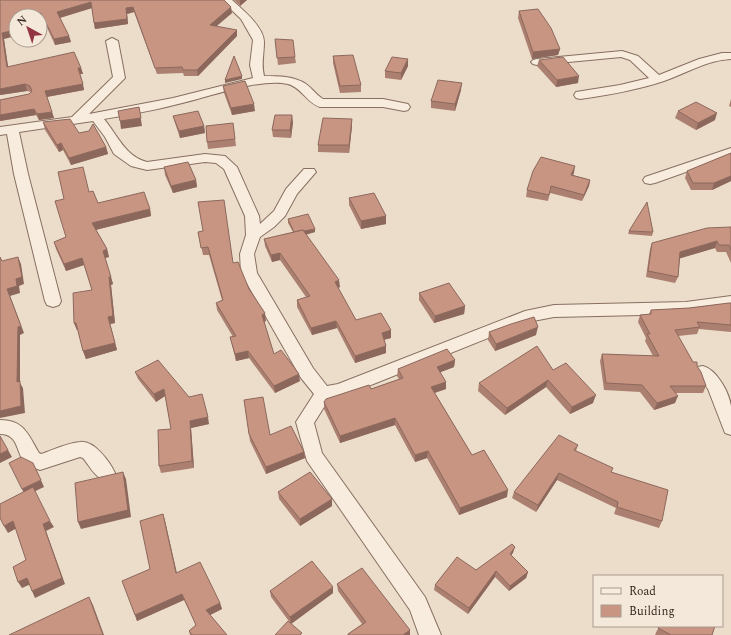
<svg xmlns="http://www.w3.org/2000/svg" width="731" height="635" viewBox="0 0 731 635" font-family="Spectral,serif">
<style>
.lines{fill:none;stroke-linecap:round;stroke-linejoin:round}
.minor-casing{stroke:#886f60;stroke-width:2}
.minor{fill:#f7ecde;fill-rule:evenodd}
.wall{fill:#ac8071}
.shaded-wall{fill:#8c685c}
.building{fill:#c89583;stroke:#8c685c}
</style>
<rect width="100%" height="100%" fill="#ecddcb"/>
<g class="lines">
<defs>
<g id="minor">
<path d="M221,0H232C242,9 264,27 264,42C264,55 261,63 264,76C278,76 294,76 306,84C312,88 316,95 323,99H383L408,104L410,107L408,110L404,111L383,107H320C307,103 302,88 288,84C259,77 204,99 174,105C151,111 127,115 104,119C118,136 125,156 147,162L205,154L225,156L237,167L259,216L260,224L274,211L286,189L304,169H314L316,172L297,194L285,216L274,227L260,237L254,254L257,273L313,368L327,386L338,384L525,311L554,305L686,302L731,296V308L686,314L554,317L528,322L346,395L329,399L314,423L322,453L425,597L441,635H419L410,610L307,461L296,422L314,394L301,378L241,273L240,254L246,235L245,216L224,169L216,163L205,162L147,170L131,166L114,154L105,137L93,121L19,132L28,174L61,301L59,305L53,307L47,305L45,301L14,174L7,134L0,135V127L72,117L113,77L106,41L112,38L118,41L125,78L89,114L173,98L253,78L250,65L253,40L241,19Z"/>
<path d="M622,51L638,56L659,75L699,59L722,53H731V59C707,60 687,73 664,81C637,90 608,95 580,99L576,98L574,95L576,92L620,85L649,78L630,60L621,57L537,65L533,64L531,62L533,60L537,59Z"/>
<path d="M731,148V156L655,183L650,184L645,183L643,180L645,177Z"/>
<path d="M703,366C717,370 729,392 731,406C731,416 731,426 731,435L725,433L708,389L695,372L697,367Z"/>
<path d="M0,420C24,420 28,434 39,453L41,454C53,450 67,443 80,442C94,440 110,462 115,473L113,479C98,484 92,469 83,458L80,457L40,470C36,468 29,467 25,463C16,453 19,434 0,434Z"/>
</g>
</defs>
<!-- minor casing -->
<use href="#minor" class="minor-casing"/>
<!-- minor -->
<use href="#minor" class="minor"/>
</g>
<!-- wall -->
<g class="wall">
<path d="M0,0L232,13L216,26L237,36L198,76H184L183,73L157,74L134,12L127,14L128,24L95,29L92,8L60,18L69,36L71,42L55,45L43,19L40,20V16H16V25H15L4,39L8,67L81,68L83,74H80L84,90L47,97L54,118L39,120L36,115L0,121V100L29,94L31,92L27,91L0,95Z"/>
<path d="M234,0H247L240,6Z"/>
<path d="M519,11L560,49L558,55L532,59L518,18Z"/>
<path d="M275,39L295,57L296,63L278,65Z"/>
<path d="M333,56L361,85V92L340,93L333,63Z"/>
<path d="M408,59V66L401,80L385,78V71Z"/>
<path d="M539,60L578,83L556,87L537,66Z"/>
<path d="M223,86L255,111L232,115L224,93Z"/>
<path d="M461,90L455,111L431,108V101Z"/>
<path d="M731,99V107L729,106Z"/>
<path d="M678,111L715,120L696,130L675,118Z"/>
<path d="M173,116L204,126L205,133L180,138L175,123Z"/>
<path d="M352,119V126L349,153L318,152V145Z"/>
<path d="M43,122L79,133L89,131L106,147L108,154L71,165L63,150L59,152L45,130Z"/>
<path d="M293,122L291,138L273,137L272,130Z"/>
<path d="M233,123L236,146L208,149L207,142Z"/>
<path d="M731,153V181L712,190H691L685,178L687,171Z"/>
<path d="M164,167L196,180L197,187L173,193L165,175Z"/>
<path d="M574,173L573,175L590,180L589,186L582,201L550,193L548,201L526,197L527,190Z"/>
<path d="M90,192L98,203L150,209L151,216L96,230L107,249L109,257L105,258L113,284L111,285L115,323L110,324L117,350L86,359L83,351L78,330H77L74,323L92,290L84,265L66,271L56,249L54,242L66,237L64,199Z"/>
<path d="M349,198L386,216V224L361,229L349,205Z"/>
<path d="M288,219L315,229V232L306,235L340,287L338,288L356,320L391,338L384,340L386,346V353L355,363L337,328L312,335L297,307V300L306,297L280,260L272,262L265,246L264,239L293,232L288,223Z"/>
<path d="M731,227V263L726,252H717L715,248L680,258L678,277L675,283L646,277L650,249L652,243Z"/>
<path d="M629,231L653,232L652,236L628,234Z"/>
<path d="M198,232L233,263L249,289L266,321L264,322L274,354L300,381L275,393L249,358L236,361L230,337H233L217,310L216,303L222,300L209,255H203Z"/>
<path d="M419,293L465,306L464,314L434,323L419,300Z"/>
<path d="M731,303V332L699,329L697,334L678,336L693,362L697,366L706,386L703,393H676L675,403L654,410L640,392L604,390L600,361L602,354L653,356L645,341L646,338L638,322L640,315L649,314L651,310L689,308Z"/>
<path d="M489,332L536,335L495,351L488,340Z"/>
<path d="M455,360L454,367L440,372L446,389L435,393L472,455L507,497L459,515L427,458L415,462L395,425L340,443L324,409V402L371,389L399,379L397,376L398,369Z"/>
<path d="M553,370L593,403L570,414L546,387L505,415L478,391L479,383Z"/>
<path d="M135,372L209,424L191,428L194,468L161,473L159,466L171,429L165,396L156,402L138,379Z"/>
<path d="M244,400L270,435L304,452L305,458L266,474L250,441Z"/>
<path d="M578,445L576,451L611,472L662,521L659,528L614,514L616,508L557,480L536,512L512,498L514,492Z"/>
<path d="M278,492L332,499V506L300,526L279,499Z"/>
<path d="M163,514L165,521L177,573L220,603L222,609L210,615L227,635H190L189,631L196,625L184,600L137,621L135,615L150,569Z"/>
<path d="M513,553L511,555L528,572L526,578L509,591L495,577L468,614L434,590L435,585L476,570Z"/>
<path d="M337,584L410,630V635H348V634L362,624L338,591Z"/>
<path d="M270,591L333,593L291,624L271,597Z"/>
<path d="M659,626H715L712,635H655Z"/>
</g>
<!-- shaded-wall -->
<g class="shaded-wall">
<path d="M240,0H247L240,6Z"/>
<path d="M91,2L92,8L59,18L57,12Z"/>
<path d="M133,7L134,12L127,14L128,24L95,29L94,23L126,8Z"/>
<path d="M231,7L232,13L211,31L210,25Z"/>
<path d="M41,13L43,19L40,20V16H29Z"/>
<path d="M13,19H16V25H15Z"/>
<path d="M16,30V36L4,39L9,73L7,67L2,33Z"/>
<path d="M237,30V36L198,76L197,70Z"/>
<path d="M69,36L71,42L55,45L54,39Z"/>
<path d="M560,49L558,55L532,59L533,52Z"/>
<path d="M408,59V66L401,80V73Z"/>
<path d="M78,68H81L83,74H80Z"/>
<path d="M242,76V79L225,83V80Z"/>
<path d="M579,76L578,83L556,87L557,80Z"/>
<path d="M462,83L461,90L455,111V104Z"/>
<path d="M25,84L27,91L0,95V89Z"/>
<path d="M83,84L84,90L46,97L45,91Z"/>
<path d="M254,104L255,111L232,115L231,108Z"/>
<path d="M139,107L142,126L121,129L120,121Z"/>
<path d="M34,109L36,115L0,121V115Z"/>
<path d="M52,112L54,118L39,120L37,114Z"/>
<path d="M717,113L715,120L696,130L698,123Z"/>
<path d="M292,115L293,122L291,138L290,130Z"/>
<path d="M352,119V126L349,153V145Z"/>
<path d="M204,126L205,133L180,138L179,131Z"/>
<path d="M61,143L63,150L59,152L57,145Z"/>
<path d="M106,147L108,154L71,165L69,158Z"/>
<path d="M575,166L574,173L570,181L571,175Z"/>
<path d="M731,176V181L712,190L714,183Z"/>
<path d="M196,180L197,187L173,193L171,186Z"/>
<path d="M590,180L589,186L582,201L584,195Z"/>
<path d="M150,209L151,216L95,230L92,223Z"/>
<path d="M386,216V224L361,229V221Z"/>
<path d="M315,229V232L295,237V233Z"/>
<path d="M717,241L715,248L678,259L680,252Z"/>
<path d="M107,249L109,257L105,258L103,251Z"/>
<path d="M280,253V260L272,262L271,255Z"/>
<path d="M18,257L21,264L24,284L19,286L20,293L10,296L24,333L20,335V383L23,388L25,413L0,418V411L7,289L16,279Z"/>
<path d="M82,258L84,265L66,271L64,264Z"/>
<path d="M109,277H111L113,284L111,285L115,323L110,324L117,350L86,359L83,351L108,317Z"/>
<path d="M339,280L340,287L335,289V282Z"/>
<path d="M465,306L464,314L434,323L435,316Z"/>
<path d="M265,313L266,321L263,322L262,315Z"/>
<path d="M336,321L337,328L312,335L311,328Z"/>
<path d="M74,323H76L79,330H77Z"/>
<path d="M538,327L536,335L495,351L496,344Z"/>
<path d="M391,330V338L382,340V333Z"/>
<path d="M386,346V353L355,363V356Z"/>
<path d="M248,351L249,358L236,361L235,354Z"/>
<path d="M455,360L454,367L436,374L437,367Z"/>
<path d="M299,374L300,381L275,393L274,386Z"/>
<path d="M548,380L546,387L505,415L507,408Z"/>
<path d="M446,382V389L430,394L431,387Z"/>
<path d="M164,389L165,396L156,402L154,394Z"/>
<path d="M596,395L593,403L570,414L572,407Z"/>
<path d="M678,396L675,403L654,410L657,403Z"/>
<path d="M208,417L209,424L191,428L194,468L192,461L190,421Z"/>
<path d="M395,418V425L340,443V436Z"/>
<path d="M8,450L12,457L0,463V454Z"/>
<path d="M428,451L427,458L415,462V455Z"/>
<path d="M304,452L305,458L266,474V467Z"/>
<path d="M123,472L126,479L131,517L81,529L78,522Z"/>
<path d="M559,473L557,480L536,512L538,505Z"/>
<path d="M41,480L44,487L25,496L22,489Z"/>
<path d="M508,490L507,497L459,515L460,508Z"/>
<path d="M332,499V506L300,526V519Z"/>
<path d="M163,514L165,521L178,580L176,573Z"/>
<path d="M13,521L17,528L8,533L4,526Z"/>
<path d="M50,521L54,527L46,531L65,584L35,598L32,591L43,524Z"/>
<path d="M515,547L513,553L508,559L510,554Z"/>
<path d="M496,571L495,577L468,614L469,608Z"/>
<path d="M528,572L526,578L509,591L510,586Z"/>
<path d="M27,578L31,584L22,588L18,582Z"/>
<path d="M333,587V593L291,624L290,617Z"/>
<path d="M182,594L184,600L137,621L135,615Z"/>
<path d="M89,597L93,605L104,635H103Z"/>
<path d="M220,603L222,609L208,616L206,610Z"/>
<path d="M410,630V635H403Z"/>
</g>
<!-- building -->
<g class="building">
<path d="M0,0H224L231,7L210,25L237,30L197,70H183L182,67L155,68L133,7L126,8L127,19L94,23L91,2L57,12L69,36L54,39L41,13L29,16H16V19H13L16,28V30L2,33L7,67L74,52L81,68H78L83,84L45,91L52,112L37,114L34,109L0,115V100L29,94L32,91L30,86L25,84L0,89Z"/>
<path d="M538,9L551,28L560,49L533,52L519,11Z"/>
<path d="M275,39L293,40L295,57L277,58Z"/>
<path d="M353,55L361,85L340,86L333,56Z"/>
<path d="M234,56L242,76L225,80Z"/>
<path d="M392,57L408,59L401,73L385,71Z"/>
<path d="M563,57L579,76L557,80L539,60Z"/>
<path d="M438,80L462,83L455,104L431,101Z"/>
<path d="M245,81L254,104L231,108L223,86Z"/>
<path d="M696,102L717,113L698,123L678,111Z"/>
<path d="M139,107L141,118L120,121L118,111Z"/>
<path d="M198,111L204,126L179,131L173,116Z"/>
<path d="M275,115H292L290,130H272Z"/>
<path d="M323,118L352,119L349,145H318Z"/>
<path d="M70,119L79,133L89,131L93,124L106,147L69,158L61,143L57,145L43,122Z"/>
<path d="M233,123L235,139L207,142L206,126Z"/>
<path d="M731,153V176L714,183H693L687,171Z"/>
<path d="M541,157L575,166L571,175L590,180L584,195L551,186L549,195L527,190L533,171Z"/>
<path d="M188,162L196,180L171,186L164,167Z"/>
<path d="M83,167L89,192L93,191L98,203L144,192L150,209L92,223L107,249L103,251L111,277H109L113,316L108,317L115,343L83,351L76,323H74L73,293L92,290L82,258L64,264L54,242L66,237L55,201L64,199L58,172Z"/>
<path d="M374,193L386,216L361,221L349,198Z"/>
<path d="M224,200L233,263L238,262L249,289L265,313L262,315L274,354L281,350L299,374L274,386L248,351L235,354L230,337L236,336L216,303L223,300L208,247L201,248L198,232L203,231L198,202Z"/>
<path d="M647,202L653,232L629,231Z"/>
<path d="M308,214L315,229L304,231L303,230L294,232L288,219Z"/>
<path d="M731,227V250L729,245H719L717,241L680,252L678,277L648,271L652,243L707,228Z"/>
<path d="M303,230L339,280L335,282L356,320L381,313L391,330L382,333L386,346L355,356L336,321L311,328L297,300L310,296L280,253L271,255L264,239Z"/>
<path d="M0,257L2,261L18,257L22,277L16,279L17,286L7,289L21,326L18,327L17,382L20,381L21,406L0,411Z"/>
<path d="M449,283L465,306L435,316L419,293Z"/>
<path d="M729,303H731V325L697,322L700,327L675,330L693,362H697V366L701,372L706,386H670L678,396L657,403L642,385L606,383L602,354L659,356L647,334H650L640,315L651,314V310L689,308Z"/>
<path d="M534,317L538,327L496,344L489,332L511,324Z"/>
<path d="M537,346L553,370L566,363L596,395L572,407L548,380L507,408L479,383Z"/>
<path d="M447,349L455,360L437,367L446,382L431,387L472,455L484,450L508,490L460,508L428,451L415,455L395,418L340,436L324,402L326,399L369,385L371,389L403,378L398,369Z"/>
<path d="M158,360L189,397L202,394L208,417L190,421L192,461L159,466L158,430L171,429L164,389L154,394L135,372Z"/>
<path d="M263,397L270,435L291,426L304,452L266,467L249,434L244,400Z"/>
<path d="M559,435L578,445L574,450L613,468L611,472L668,490L662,521L617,507L618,502L559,473L538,505L514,492Z"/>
<path d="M0,436L8,450L0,454Z"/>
<path d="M21,457L33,463L41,480L22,489L9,463Z"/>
<path d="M123,472L128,510L78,522L75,483Z"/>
<path d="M310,472L332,499L300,519L278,492Z"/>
<path d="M33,487L50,521L43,524L62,578L32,591L27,578L18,582L13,567L26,560L13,521L4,526L0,518V504Z"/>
<path d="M163,514L176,573L200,562L220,603L206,610L227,635H192L189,631L196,625L182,594L135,615L122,581L150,569L140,521Z"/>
<path d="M512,544L515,547L510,554L528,572L510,586L496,571L469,608L435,585L457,557L476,570Z"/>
<path d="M312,561L333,587L290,617L270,591Z"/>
<path d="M362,568L410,630L403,635H348V634L366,622L337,584Z"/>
<path d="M89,597L103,635H9Z"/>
<path d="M288,621L302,633L300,635H275Z"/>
<path d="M659,626H715L712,635H671L658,628Z"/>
</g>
<!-- legend -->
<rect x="593" y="575" width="130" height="52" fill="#f4e8da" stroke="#aa9c90"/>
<rect x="601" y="588" width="20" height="6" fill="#f7ecde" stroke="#aa9c90"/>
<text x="629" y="595" font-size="12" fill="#3a2a22">Road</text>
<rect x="601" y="605" width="20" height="12" fill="#c89583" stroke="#aa9c90"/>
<text x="629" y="615" font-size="12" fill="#3a2a22">Building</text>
<!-- north arrow -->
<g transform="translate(28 28) rotate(320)"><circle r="19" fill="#f4e8da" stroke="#aa9c90"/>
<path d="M0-3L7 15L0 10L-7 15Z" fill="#933443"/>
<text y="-6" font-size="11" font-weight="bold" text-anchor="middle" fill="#3a2a22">N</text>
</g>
</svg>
